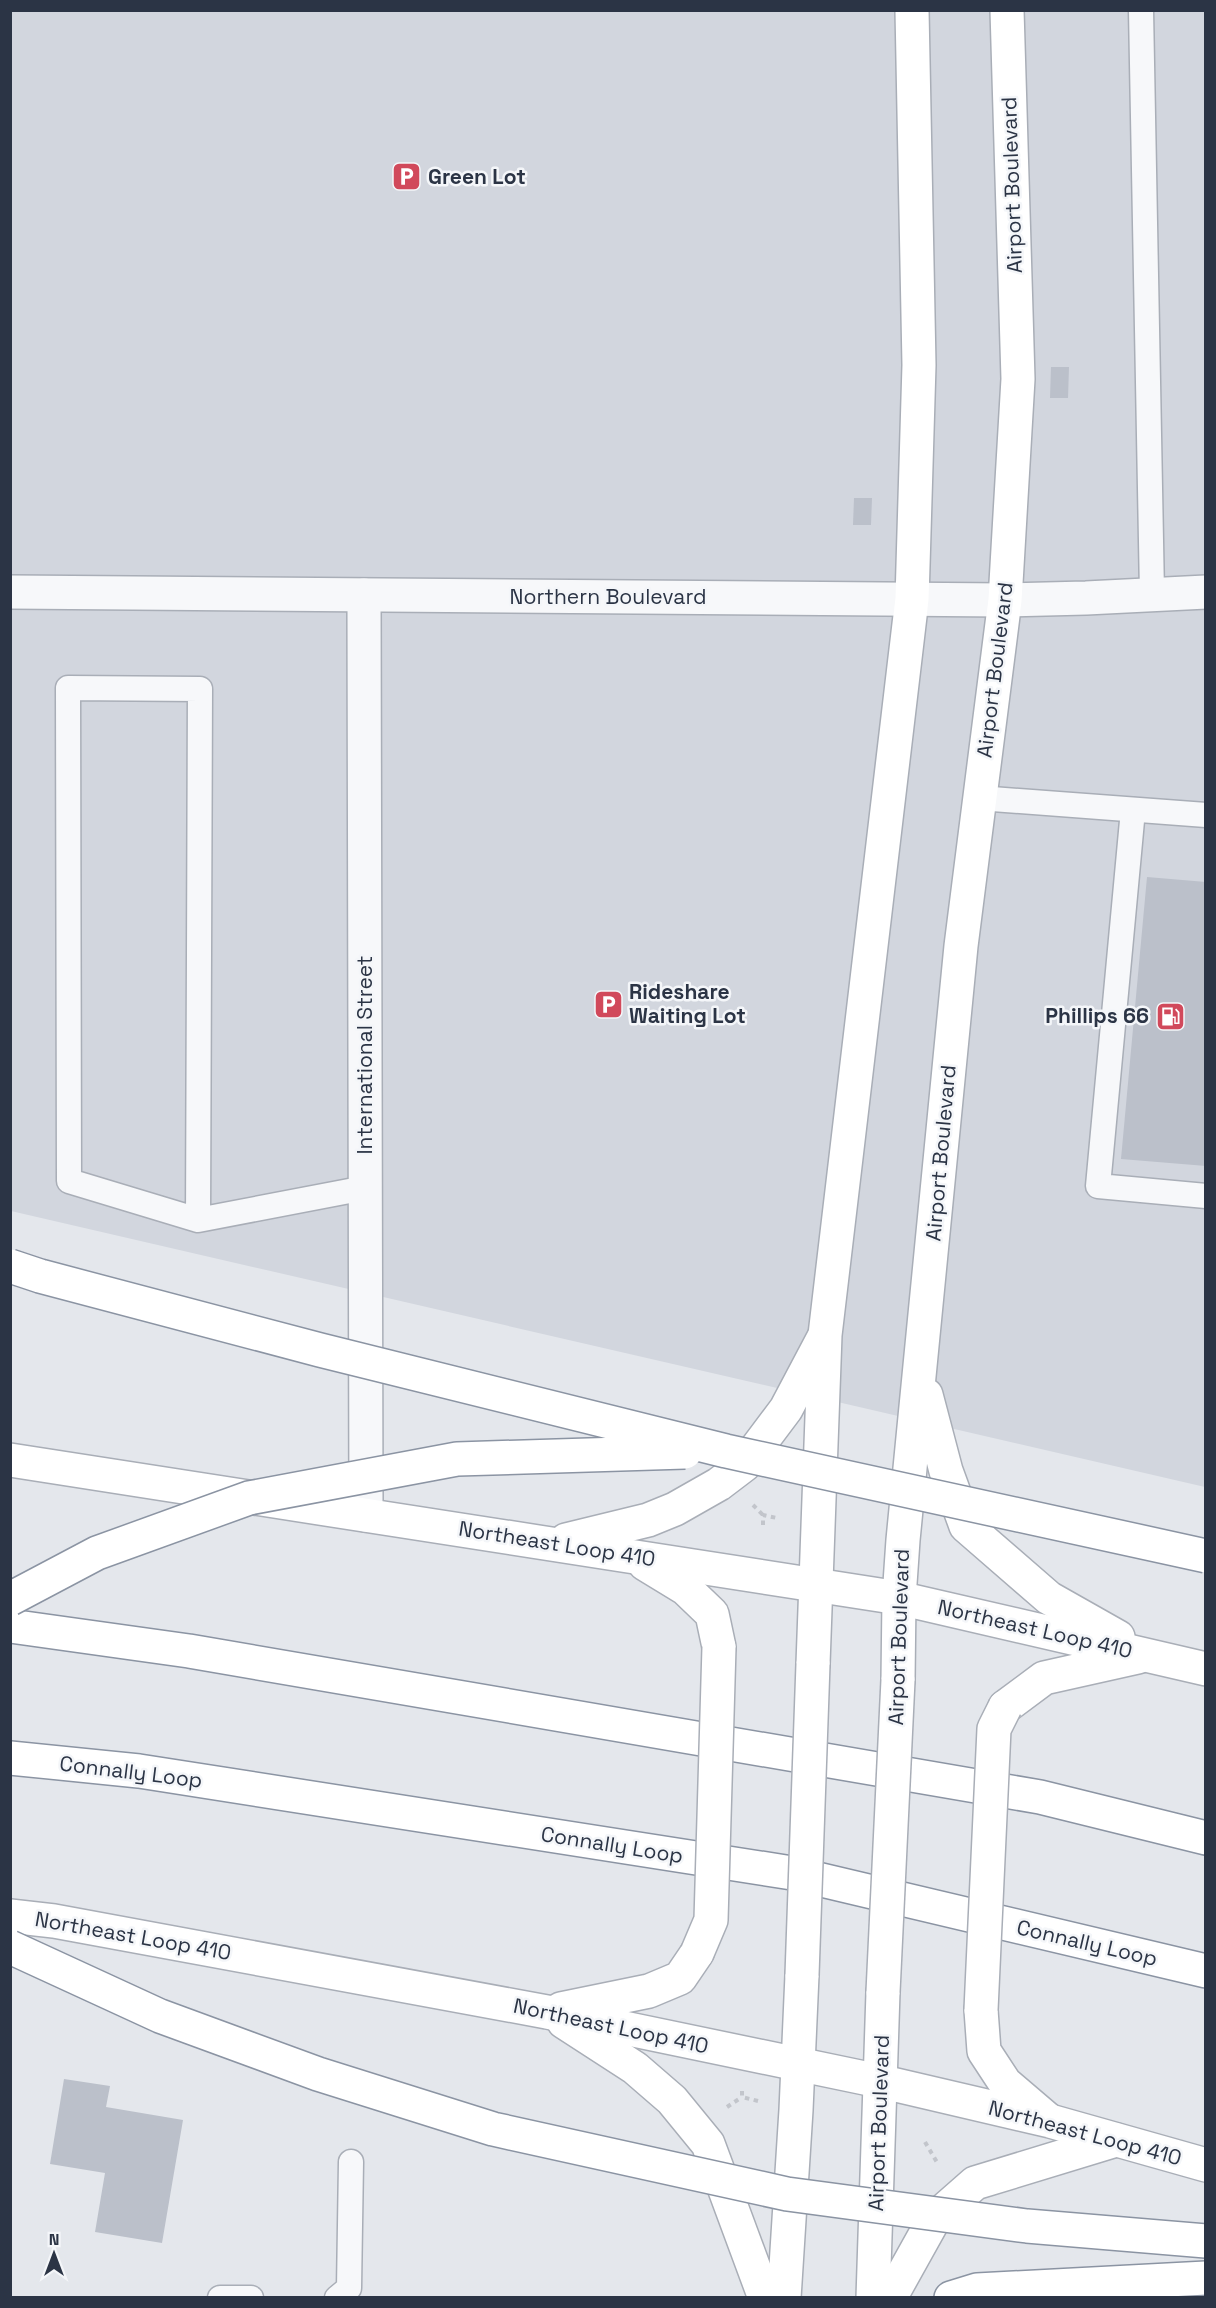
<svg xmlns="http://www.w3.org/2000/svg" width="1216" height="2308" viewBox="0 0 1216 2308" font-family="'Space Grotesk',sans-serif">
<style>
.built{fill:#d2d6de}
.building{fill:#bbc0ca}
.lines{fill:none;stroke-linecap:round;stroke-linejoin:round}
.lane-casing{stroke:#a9aeb7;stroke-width:27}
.street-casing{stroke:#a9aeb7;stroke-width:36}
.secondary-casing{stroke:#a9aeb7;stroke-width:36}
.highway-casing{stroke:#8b94a3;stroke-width:36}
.path{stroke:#c2c5cb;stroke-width:4;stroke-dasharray:4.5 4.5;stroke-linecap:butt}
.lane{stroke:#f7f8fa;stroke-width:24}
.street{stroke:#f7f8fa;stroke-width:33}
.secondary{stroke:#fff;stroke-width:33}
.highway{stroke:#fff;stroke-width:33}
.secondary-bridge-casing{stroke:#a9aeb7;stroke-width:36;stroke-linecap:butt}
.highway-bridge-casing{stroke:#8b94a3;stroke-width:36;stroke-linecap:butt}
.secondary-bridge{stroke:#fff;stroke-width:33}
.highway-bridge{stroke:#fff;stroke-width:33}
.labels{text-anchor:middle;stroke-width:5;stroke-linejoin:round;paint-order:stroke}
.poi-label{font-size:21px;font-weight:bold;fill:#2b3445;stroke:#f4f6f9;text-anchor:start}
.street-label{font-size:21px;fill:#2b3445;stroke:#f4f6f9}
</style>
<rect width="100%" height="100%" fill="#e4e7ec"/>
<!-- built -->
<path class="built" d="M11,11H1205V1487L11,1211Z"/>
<!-- building -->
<g class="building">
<path d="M1051,367H1069L1068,398H1050Z"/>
<path d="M854,498H872L871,525H853Z"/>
<path d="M1147,877L1206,882V1166L1121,1159Z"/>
<path d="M64,2079L110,2086L106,2107L183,2120L162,2243L95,2232L105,2173L50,2164Z"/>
</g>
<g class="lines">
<defs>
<g id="lane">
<path d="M1141,10L1152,594"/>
<path d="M979,798L1206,815"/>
<path d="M1133,810L1098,1186L1206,1196"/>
<path d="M198,1220L200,689L68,688L69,1181L198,1220L365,1188"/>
<path d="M220,2298H251"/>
<path d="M337,2298L349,2288L351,2162"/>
</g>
<g id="street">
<path d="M10,592L1005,600L1086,598L1206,592"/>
<path d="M364,595L366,1515"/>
</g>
<g id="secondary">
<path d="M926,1395L946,1471L966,1526L1049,1598L1118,1637"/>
<path d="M10,1460L899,1598L1206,1669"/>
<path d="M566,1540L648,1520L675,1509L719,1484L744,1465L786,1409L823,1339"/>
<path d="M645,1564L686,1589L712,1614L719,1647"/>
<path d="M813,1664L825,1335L912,599L919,365L912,10"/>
<path d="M898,1680L899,1598L903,1540L961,946L1005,600L1018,379L1007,10"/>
<path d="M1005,1707L1044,1678L1138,1657"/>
<path d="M10,1916L54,1921L547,2012L879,2081L1050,2121L1206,2165"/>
<path d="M561,2009L649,1991L680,1978L697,1953"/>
<path d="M981,2010L984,2051L1005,2083L1046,2118"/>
<path d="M564,2022L635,2068L672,2100L708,2144L765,2298"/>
<path d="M784,2298L796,2110L802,1975"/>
<path d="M873,2298L883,1992"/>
<path d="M890,2298L934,2219L975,2183L1116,2140"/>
</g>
<g id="highway">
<path d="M10,1626L189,1651L1040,1797L1206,1838"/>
<path d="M10,1758L139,1771L792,1873L1206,1971"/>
<path d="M951,2298L977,2290L1206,2278"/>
</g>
</defs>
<!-- lane casing -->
<use href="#lane" class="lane-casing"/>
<!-- street casing -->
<use href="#street" class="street-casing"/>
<!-- secondary casing -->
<use href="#secondary" class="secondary-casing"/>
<!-- highway casing -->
<use href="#highway" class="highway-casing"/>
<!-- path -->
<g class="path">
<path d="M753,1505L763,1515"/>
<path d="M763,1525V1515L777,1518"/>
<path d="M742,2091V2097L758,2101"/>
<path d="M727,2107L742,2097"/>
<path d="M925,2142L938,2164"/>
</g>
<!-- lane -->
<use href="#lane" class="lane"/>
<!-- street -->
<use href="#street" class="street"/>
<!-- secondary -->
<use href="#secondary" class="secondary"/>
<!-- highway -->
<use href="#highway" class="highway"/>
<defs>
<g id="secondary-bridge">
<path d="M697,1953L711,1920L719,1647"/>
<path d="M802,1975L813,1664"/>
<path d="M883,1992L898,1680"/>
<path d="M981,2010L994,1729L1005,1707"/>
</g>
<g id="highway-bridge">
<path d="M10,1266L40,1276L320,1350L726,1451L1206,1556"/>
<path d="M10,1599L97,1553L249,1498L457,1459L685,1452"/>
<path d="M10,1947L160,2016L318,2074L493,2129L787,2194L1027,2226L1206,2241"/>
</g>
</defs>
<!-- secondary-bridge casing -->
<use href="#secondary-bridge" class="secondary-bridge-casing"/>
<!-- highway-bridge casing -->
<use href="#highway-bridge" class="highway-bridge-casing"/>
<!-- secondary-bridge -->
<use href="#secondary-bridge" class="secondary-bridge"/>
<!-- highway-bridge -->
<use href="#highway-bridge" class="highway-bridge"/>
</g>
<!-- icons -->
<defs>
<symbol id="parking-square" viewBox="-11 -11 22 22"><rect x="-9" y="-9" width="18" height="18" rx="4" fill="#d1495b" stroke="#f4f6f9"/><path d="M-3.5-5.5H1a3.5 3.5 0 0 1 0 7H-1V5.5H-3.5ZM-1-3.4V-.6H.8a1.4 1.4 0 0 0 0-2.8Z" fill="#fff"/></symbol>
<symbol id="fuel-square" viewBox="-11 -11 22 22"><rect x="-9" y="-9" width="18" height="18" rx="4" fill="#d1495b" stroke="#f4f6f9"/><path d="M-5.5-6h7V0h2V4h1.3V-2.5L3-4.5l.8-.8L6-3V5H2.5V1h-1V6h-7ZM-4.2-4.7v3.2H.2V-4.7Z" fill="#fff"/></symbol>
</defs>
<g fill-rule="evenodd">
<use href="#parking-square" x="390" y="160" width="33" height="33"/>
<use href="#parking-square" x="592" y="988" width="33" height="33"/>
<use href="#fuel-square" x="1154" y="1000" width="33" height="33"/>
</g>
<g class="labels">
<!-- poi labels -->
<g class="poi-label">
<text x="428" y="184">Green Lot</text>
<text x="629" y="999">Rideshare<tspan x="629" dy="24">Waiting Lot</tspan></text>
<text x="1149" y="1023" text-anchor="end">Phillips 66</text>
</g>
<!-- street labels -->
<g class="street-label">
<text transform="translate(1012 185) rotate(-92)" y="7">Airport Boulevard</text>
<text x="608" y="604">Northern Boulevard</text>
<text transform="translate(995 670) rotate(-83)" y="7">Airport Boulevard</text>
<text transform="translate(365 1055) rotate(-90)" y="7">International Street</text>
<text transform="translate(941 1153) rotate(-85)" y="7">Airport Boulevard</text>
<text transform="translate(557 1544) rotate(9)" y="7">Northeast Loop 410</text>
<text transform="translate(1035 1629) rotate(13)" y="7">Northeast Loop 410</text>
<text transform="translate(899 1637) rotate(-88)" y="7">Airport Boulevard</text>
<text transform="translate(131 1772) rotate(7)" y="7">Connally Loop</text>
<text transform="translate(612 1845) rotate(9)" y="7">Connally Loop</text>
<text transform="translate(133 1936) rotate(10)" y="7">Northeast Loop 410</text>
<text transform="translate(1087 1943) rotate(13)" y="7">Connally Loop</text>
<text transform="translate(611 2026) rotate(12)" y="7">Northeast Loop 410</text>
<text transform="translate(879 2123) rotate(-88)" y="7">Airport Boulevard</text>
<text transform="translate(1085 2133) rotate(15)" y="7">Northeast Loop 410</text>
</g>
</g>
<!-- border -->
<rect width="1216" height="2308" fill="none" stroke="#2b3445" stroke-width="24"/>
<!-- north arrow -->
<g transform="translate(54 2254)" stroke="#f4f6f9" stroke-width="4.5" paint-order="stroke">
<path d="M0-4.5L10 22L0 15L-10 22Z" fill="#2b3445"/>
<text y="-9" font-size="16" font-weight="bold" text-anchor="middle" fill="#2b3445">N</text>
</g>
</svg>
